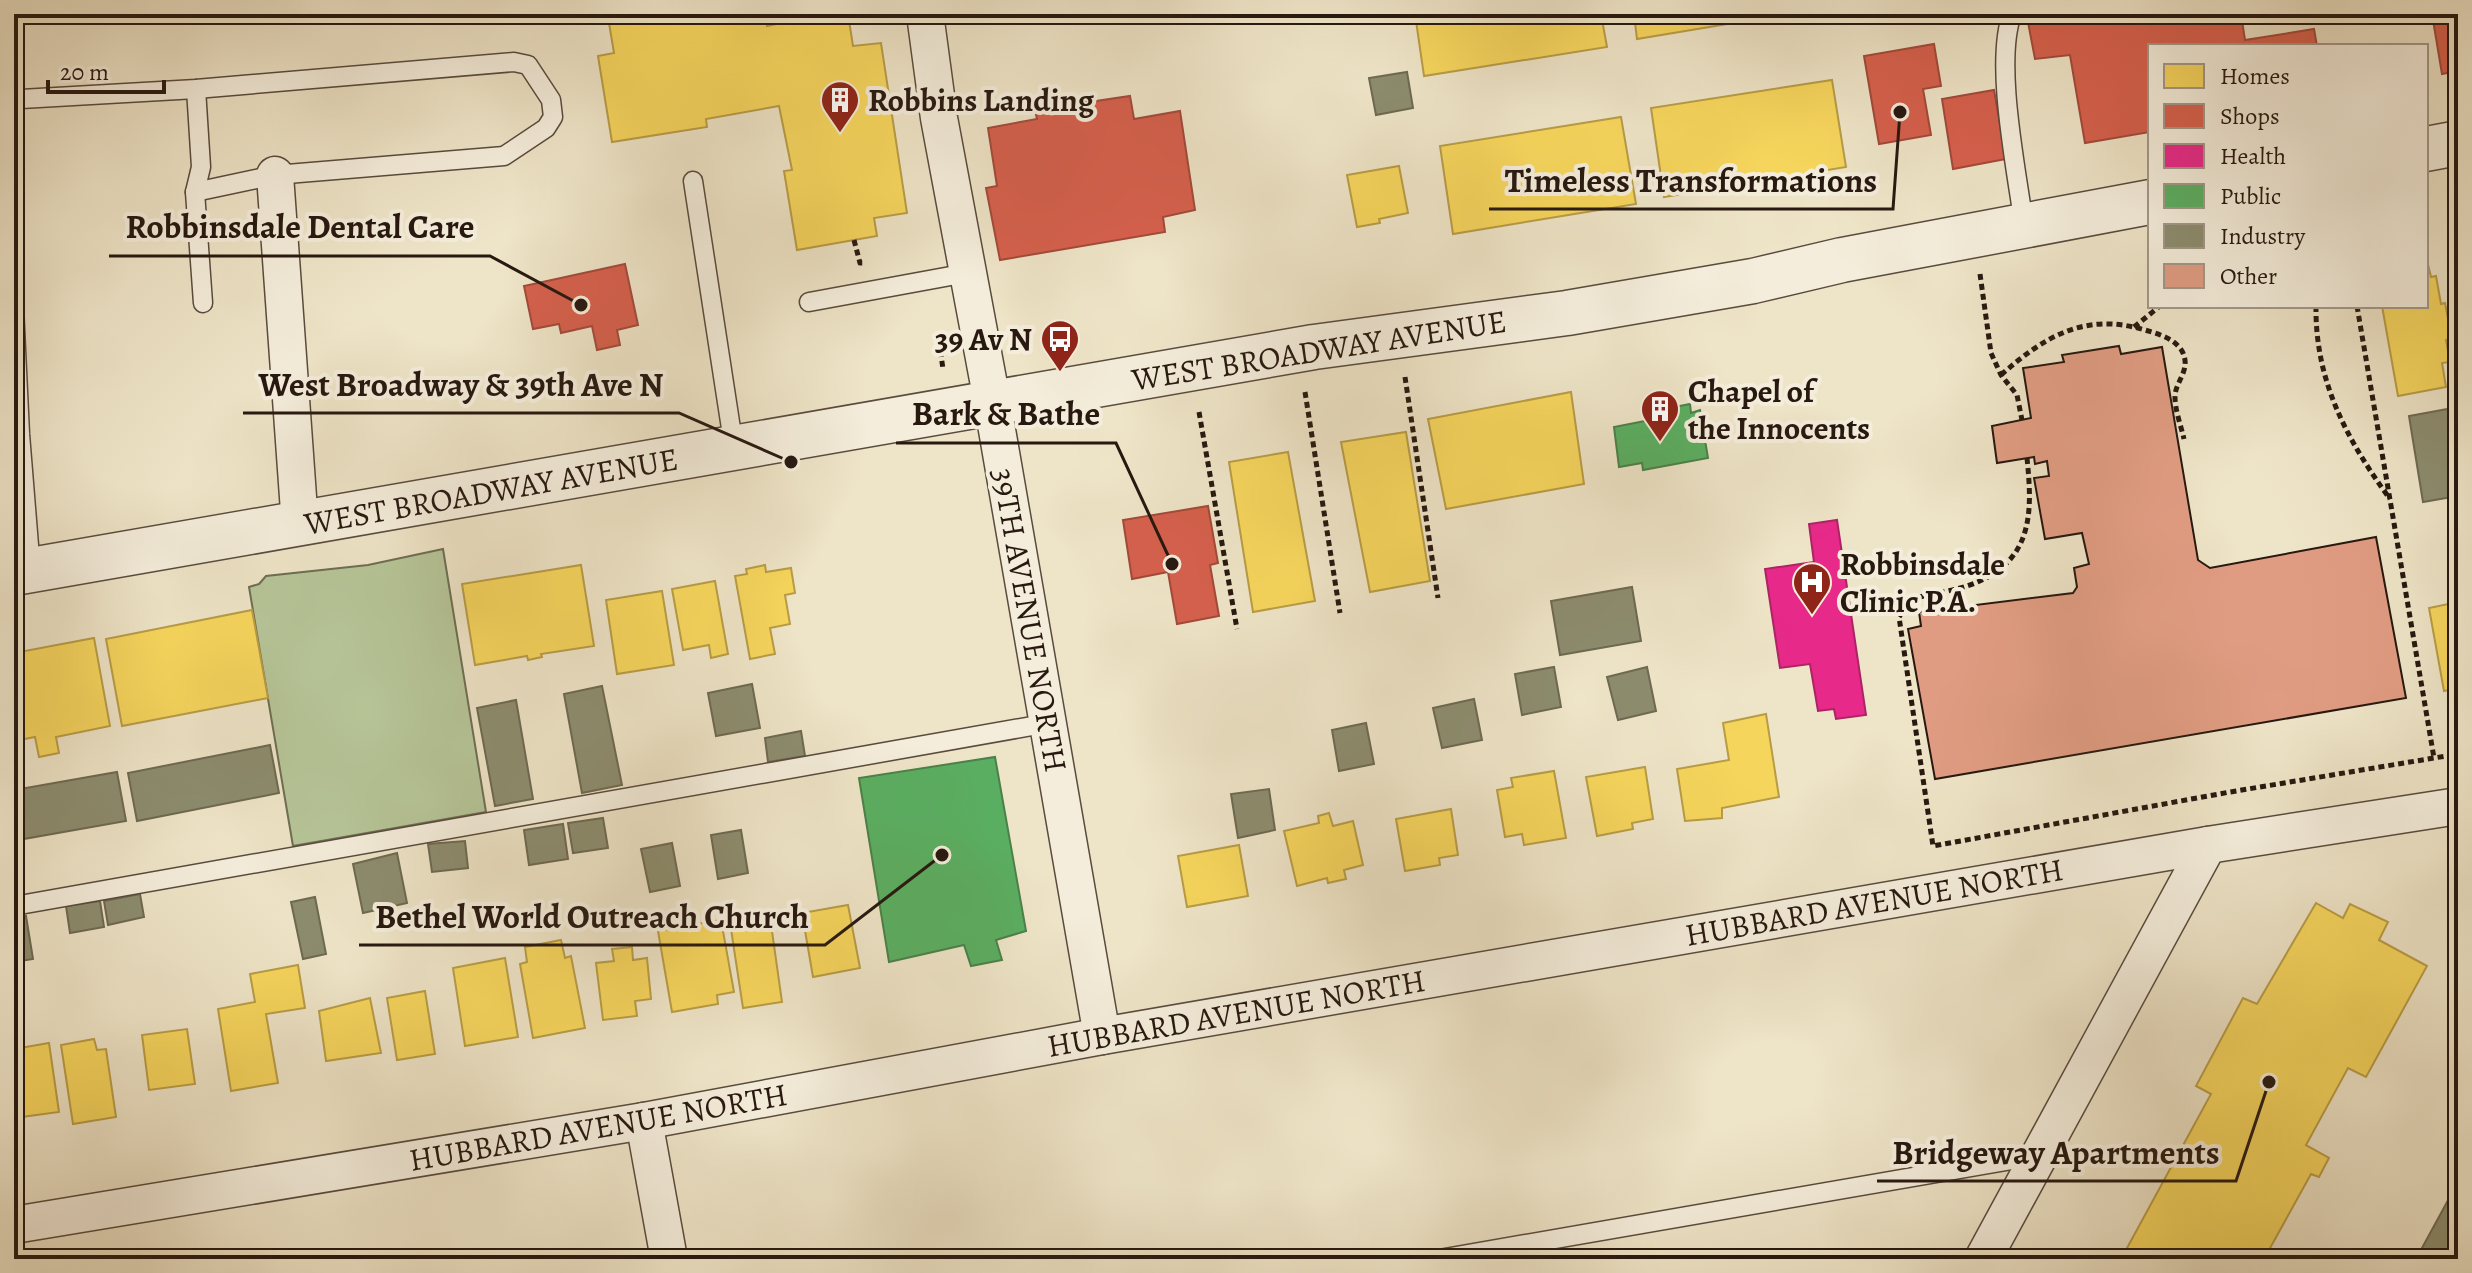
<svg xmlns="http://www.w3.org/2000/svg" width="2472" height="1273" viewBox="0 0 2472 1273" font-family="Alegreya,serif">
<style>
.green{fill:#b6c598;stroke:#6e6e54;stroke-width:2}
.homes{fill:#f6d55c;stroke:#b89c45;stroke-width:2}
.shops{fill:#d6604d;stroke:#a24a3b;stroke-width:2}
.health{fill:#e7298a;stroke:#ad2465;stroke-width:2}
.public{fill:#5aae61;stroke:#4b8149;stroke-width:2}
.industry{fill:#8c8c6e;stroke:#6e6952;stroke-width:2}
.building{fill:#e09c82;stroke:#271810;stroke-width:2}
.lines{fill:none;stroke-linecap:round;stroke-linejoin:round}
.service-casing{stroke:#594b3e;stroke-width:21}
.minor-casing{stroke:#594b3e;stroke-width:39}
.tertiary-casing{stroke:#594b3e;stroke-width:47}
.path{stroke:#271810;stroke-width:5;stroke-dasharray:6 4;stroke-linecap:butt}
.service{stroke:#f4eddb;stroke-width:18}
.minor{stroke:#f4eddb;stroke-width:36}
.tertiary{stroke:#f4eddb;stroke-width:44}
.labels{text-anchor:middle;stroke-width:8;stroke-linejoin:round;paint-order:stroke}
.poi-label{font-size:32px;font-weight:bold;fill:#271810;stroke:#f4eddb;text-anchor:start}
.street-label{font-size:32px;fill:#271810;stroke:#f4eddb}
.leader{fill:none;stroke:#271810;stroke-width:3}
.callout-dot{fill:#271810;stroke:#f4eddb;stroke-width:3}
.callout-label{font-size:34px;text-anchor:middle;font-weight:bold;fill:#271810;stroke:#f4eddb;stroke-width:8;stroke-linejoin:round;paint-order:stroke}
</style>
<rect width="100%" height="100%" fill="#eee4c7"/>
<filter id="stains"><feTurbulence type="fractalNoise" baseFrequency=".0025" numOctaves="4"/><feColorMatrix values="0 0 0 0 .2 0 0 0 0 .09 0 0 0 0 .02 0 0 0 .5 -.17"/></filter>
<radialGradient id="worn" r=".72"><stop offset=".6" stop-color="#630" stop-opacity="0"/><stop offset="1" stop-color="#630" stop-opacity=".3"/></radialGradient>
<!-- green -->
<path class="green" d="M443,549L486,812L293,846L249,587L259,584L266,576L368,565Z"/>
<!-- homes -->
<g class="homes">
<path d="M664,14H765L767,26L787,22L789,14H848L853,46L881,43L907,213L874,218L877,236L797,250L784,171L792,170L779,106L706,119L707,127L612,142L598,56L614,53L609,23Z"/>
<path d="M1415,14H1601L1607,47L1424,76Z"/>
<path d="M1634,14H1788L1637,39Z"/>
<path d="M1832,80L1846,167L1664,197L1651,108Z"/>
<path d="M1621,117L1636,204L1453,234L1440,146Z"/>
<path d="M1399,166L1408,213L1379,219L1380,223L1357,227L1347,175Z"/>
<path d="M2426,256L2431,277L2436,276L2441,304L2445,303L2452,339L2446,340L2450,362L2442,363L2446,387L2398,396L2382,306H2426Z"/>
<path d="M1571,392L1584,484L1446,509L1428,419Z"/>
<path d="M1406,432L1430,581L1370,592L1341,442Z"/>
<path d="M1288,452L1315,601L1253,612L1229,462Z"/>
<path d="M581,565L594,646L541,654L542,657L528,660L527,656L475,665L462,584Z"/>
<path d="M765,565L766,572L791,568L795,593L785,595L790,624L770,628L775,654L750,659L735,576L747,574L746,569Z"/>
<path d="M715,581L728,654L711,658L709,645L683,650L672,589Z"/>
<path d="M662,591L674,665L617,674L606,600Z"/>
<path d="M2458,602V688L2444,691L2429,608Z"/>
<path d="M252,610L268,698L122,726L106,639Z"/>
<path d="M94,638L110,726L56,737L59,753L39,757L35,737L14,741V653Z"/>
<path d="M1766,714L1779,797L1722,808V818L1685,821L1677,769L1729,760L1723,723Z"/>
<path d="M1645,767L1653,819L1632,823L1633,829L1597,836L1586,777Z"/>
<path d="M1554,771L1566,838L1524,845L1522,834L1505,837L1497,790L1513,787L1511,778Z"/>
<path d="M1451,809L1458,855L1439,858L1440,865L1405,871L1396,819Z"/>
<path d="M1329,813L1333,826L1353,821L1363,865L1344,870L1346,879L1328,883L1327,878L1297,886L1284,831L1319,823L1318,816Z"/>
<path d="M1239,845L1248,896L1187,907L1178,856Z"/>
<path d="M2316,903L2343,918L2350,904L2388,922L2379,940L2427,966L2366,1077L2348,1068L2306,1145L2329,1158L2319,1177L2311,1174L2264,1259H2121L2211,1094L2196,1086L2243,998L2257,1004Z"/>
<path d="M848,905L860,968L813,977L802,913Z"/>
<path d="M769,910L782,1002L743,1008L729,916Z"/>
<path d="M721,920L734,992L717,995L718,1004L672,1012L658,931Z"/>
<path d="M561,940L565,958L571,956L585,1028L533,1038L520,964L527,962L525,947Z"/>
<path d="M632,947L633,960L647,958L651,999L635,1001L637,1016L603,1020L596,963L614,961L612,949Z"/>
<path d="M505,958L518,1037L465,1046L453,968Z"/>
<path d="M298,965L305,1008L266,1014L278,1083L231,1091L218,1009L255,1002L250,974Z"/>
<path d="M425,991L435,1054L397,1060L387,998Z"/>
<path d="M370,998L381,1053L326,1061L319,1011Z"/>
<path d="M187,1029L195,1084L149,1090L142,1035Z"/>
<path d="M94,1039L97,1050L106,1049L116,1117L73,1124L61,1045Z"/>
<path d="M49,1043L59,1112L14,1118V1049Z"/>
</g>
<!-- shops -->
<g class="shops">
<path d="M2044,14H2241L2245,40L2314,29L2317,46H2150V132L2085,143L2070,55L2035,59L2027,17Z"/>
<path d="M2432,14H2458V71L2442,74Z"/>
<path d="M1934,44L1941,86L1923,89L1931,135L1879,144L1864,56Z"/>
<path d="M1994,90L2006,159L1953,169L1942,99Z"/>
<path d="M1130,96L1134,119L1180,111L1195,210L1163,217L1165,232L1000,260L986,188L997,186L988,128L1037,119L1035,110Z"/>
<path d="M625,264L638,325L617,330L620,345L597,350L592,326L561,333L559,324L533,329L524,286Z"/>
<path d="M1208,506L1218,563L1210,565L1219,616L1177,624L1168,572L1132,579L1123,520Z"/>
</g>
<!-- health -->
<path class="health" d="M1837,520L1866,715L1836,719L1834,709L1818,711L1810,664L1780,668L1765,569L1814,562L1809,524Z"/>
<!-- public -->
<g class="public">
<path d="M1690,404L1691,413L1700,410L1708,458L1643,470L1642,463L1619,467L1614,427L1655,419L1654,411Z"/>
<path d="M995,757L1026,931L996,940L1002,960L971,966L964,945L889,962L859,778Z"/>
</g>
<!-- industry -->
<g class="industry">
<path d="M1407,72L1413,108L1376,115L1369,78Z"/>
<path d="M2453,408L2458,436V496L2423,502L2409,416Z"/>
<path d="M1632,587L1641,641L1560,655L1551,601Z"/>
<path d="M1554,667L1561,707L1522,715L1515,674Z"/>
<path d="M1647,667L1656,711L1618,720L1607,677Z"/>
<path d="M752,684L760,728L716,736L708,693Z"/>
<path d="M602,686L622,785L582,793L564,694Z"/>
<path d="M1474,699L1482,740L1442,748L1433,708Z"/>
<path d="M516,700L533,799L495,806L477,708Z"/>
<path d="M1366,723L1374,764L1339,771L1332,730Z"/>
<path d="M801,731L805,756L768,762L765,738Z"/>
<path d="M270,745L279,793L137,821L128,773Z"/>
<path d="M117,772L126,821L18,840L14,816V790Z"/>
<path d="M1269,789L1275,830L1238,838L1231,794Z"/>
<path d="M603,818L608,848L573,853L568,823Z"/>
<path d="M563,824L568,859L529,865L524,830Z"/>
<path d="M741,830L748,873L718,879L711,835Z"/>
<path d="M465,841L468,868L432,872L428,844Z"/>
<path d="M672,843L680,886L650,892L641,849Z"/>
<path d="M397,853L407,903L363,913L353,864Z"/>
<path d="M140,894L144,917L108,925L104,901Z"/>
<path d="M315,897L326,954L303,959L291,902Z"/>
<path d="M100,901L104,927L70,933L66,906Z"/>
<path d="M26,916L33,959L14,962V918Z"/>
<path d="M2458,1182V1259H2416Z"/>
</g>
<!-- building -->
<path class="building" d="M2119,346L2121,354L2162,347L2198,560L2210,568L2376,537L2406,698L1935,779L1908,629L1921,626L1919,612L2073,593L2077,587L2074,568L2089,564L2082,533L2045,539L2034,478L2049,476L2047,461L2035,464L2034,457L1997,463L1992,426L2031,418L2023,368L2064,362L2062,355Z"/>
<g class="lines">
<defs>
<g id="service">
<path d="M2012,14C1994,64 2017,171 2024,226"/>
<path d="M196,89L201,167L195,192L203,303"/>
<path d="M14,102L21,99L196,89L514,62L528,65L551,100L553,117L546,128L504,156L275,175L195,192"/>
<path d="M693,181L734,448"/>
<path d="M809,302L967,273"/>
<path d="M14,307L20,434L31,570"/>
<path d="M14,906L1049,723"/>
<path d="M1439,1259L2040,1155"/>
</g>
<g id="minor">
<path d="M925,14L939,118L992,401L1102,1036"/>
<path d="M275,175L300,525"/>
<path d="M644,1121L669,1259"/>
<path d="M14,1225L644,1121L1102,1036L2208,845L2458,806"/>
<path d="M1983,1259L2208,845"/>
</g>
<g id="tertiary">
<path d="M2426,149L2458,143"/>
<path d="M14,573L1314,347L1567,313L1753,281L1842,260L2150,202"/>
</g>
</defs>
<!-- service casing -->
<use href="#service" class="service-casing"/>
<!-- minor casing -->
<use href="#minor" class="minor-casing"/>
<!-- tertiary casing -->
<use href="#tertiary" class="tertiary-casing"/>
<!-- path -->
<g class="path">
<path d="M854,240L860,263H863"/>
<path d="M1980,274L1991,353L2001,375L2017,395L2022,420"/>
<path d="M2316,306C2315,381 2347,440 2390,499"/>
<path d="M2357,306L2434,758"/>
<path d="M2134,327L2160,306"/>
<path d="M939,341L943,369"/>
<path d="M2001,375C2045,336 2085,312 2145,330C2158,334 2174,338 2182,351C2192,370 2175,381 2175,397C2175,410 2181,426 2184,439"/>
<path d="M1405,377L1438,598"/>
<path d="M1305,392L1340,613"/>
<path d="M1199,412L1237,629"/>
<path d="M2027,458C2032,507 2034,554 1984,579C1963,590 1934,593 1911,599L1899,617L1933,846L2230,792L2458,754"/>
</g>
<!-- service -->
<use href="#service" class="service"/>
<!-- minor -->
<use href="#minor" class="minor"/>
<!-- tertiary -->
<use href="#tertiary" class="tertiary"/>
</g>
<!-- icons -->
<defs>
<symbol id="building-pin" viewBox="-11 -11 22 30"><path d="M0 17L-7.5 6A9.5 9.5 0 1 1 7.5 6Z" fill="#8f2418" stroke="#f4eddb"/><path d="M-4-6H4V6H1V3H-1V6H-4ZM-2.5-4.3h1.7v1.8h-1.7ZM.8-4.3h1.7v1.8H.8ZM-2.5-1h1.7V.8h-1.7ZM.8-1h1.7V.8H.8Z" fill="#fff"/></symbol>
<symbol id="bus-pin" viewBox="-11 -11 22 30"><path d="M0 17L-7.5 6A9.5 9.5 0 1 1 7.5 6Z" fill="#8f2418" stroke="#f4eddb"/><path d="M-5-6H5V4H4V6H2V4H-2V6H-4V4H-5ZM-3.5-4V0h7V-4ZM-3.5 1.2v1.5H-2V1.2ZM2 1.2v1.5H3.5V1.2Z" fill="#fff"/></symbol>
<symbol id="hospital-pin" viewBox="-11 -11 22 30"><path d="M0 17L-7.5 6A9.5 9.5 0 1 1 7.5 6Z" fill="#8f2418" stroke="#f4eddb"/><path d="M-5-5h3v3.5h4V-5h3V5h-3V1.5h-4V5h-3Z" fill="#fff"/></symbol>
</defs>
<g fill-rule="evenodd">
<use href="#building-pin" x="818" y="78" width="44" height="60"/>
<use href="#bus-pin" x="1038" y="317" width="44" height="60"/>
<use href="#building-pin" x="1638" y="387" width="44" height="60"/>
<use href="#hospital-pin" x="1790" y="560" width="44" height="60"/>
</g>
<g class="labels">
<!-- poi labels -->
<g class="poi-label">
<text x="868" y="111">Robbins Landing</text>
<text x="1032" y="350" text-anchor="end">39 Av N</text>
<text x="1688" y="402">Chapel of<tspan x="1688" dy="37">the Innocents</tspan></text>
<text x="1840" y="575">Robbinsdale<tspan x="1840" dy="37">Clinic P.A.</tspan></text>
</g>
<!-- street labels -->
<g class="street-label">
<text transform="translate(1319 350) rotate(-9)" y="11">WEST BROADWAY AVENUE</text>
<text transform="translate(491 491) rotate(-10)" y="11">WEST BROADWAY AVENUE</text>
<text transform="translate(1030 620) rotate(80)" y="11">39TH AVENUE NORTH</text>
<text transform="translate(1874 902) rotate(-10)" y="11">HUBBARD AVENUE NORTH</text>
<text transform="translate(1236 1013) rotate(-10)" y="11">HUBBARD AVENUE NORTH</text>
<text transform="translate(598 1127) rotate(-10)" y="11">HUBBARD AVENUE NORTH</text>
</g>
</g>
<!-- callouts -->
<path class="leader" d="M1900 112L1893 209H1489M581 305L490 256H109M791 462L679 413H243M1172 564L1116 443H896M942 855L825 945H359M2269 1082L2236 1181H1877"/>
<g class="callout-dot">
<circle cx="1900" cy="112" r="8"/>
<circle cx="581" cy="305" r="8"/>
<circle cx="791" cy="462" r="8"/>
<circle cx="1172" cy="564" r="8"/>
<circle cx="942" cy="855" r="8"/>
<circle cx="2269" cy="1082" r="8"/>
</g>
<g class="callout-label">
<text x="1691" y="192">Timeless Transformations</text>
<text x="300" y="238">Robbinsdale Dental Care</text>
<text x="461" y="396">West Broadway &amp; 39th Ave N</text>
<text x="1006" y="425">Bark &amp; Bathe</text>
<text x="592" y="928">Bethel World Outreach Church</text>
<text x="2056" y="1164">Bridgeway Apartments</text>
</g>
<!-- margin -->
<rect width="2472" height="1273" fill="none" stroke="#eee4c7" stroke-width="48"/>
<rect x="16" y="16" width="2440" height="1241" fill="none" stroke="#271810" stroke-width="4"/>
<rect x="24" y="24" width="2424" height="1225" fill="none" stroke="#271810" stroke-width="2"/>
<!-- legend -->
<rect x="2148" y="44" width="280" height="264" fill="#f4eddb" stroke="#a2988a" stroke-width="2"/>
<rect x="2164" y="64" width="40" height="24" fill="#f6d55c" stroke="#a2988a" stroke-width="2"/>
<text x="2220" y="84" font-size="24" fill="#271810">Homes</text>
<rect x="2164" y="104" width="40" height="24" fill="#d6604d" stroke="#a2988a" stroke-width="2"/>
<text x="2220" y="124" font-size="24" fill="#271810">Shops</text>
<rect x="2164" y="144" width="40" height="24" fill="#e7298a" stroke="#a2988a" stroke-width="2"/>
<text x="2220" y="164" font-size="24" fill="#271810">Health</text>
<rect x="2164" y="184" width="40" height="24" fill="#5aae61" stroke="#a2988a" stroke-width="2"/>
<text x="2220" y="204" font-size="24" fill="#271810">Public</text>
<rect x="2164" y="224" width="40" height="24" fill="#8c8c6e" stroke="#a2988a" stroke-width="2"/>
<text x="2220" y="244" font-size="24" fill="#271810">Industry</text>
<rect x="2164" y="264" width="40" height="24" fill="#e09c82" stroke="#a2988a" stroke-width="2"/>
<text x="2220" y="284" font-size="24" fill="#271810">Other</text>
<!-- scale -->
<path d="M48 80v12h116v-12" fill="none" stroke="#271810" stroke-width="4"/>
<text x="60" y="80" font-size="24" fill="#271810" stroke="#f4eddb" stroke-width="6" paint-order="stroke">20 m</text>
<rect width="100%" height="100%" filter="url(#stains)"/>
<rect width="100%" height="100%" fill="url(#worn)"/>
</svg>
